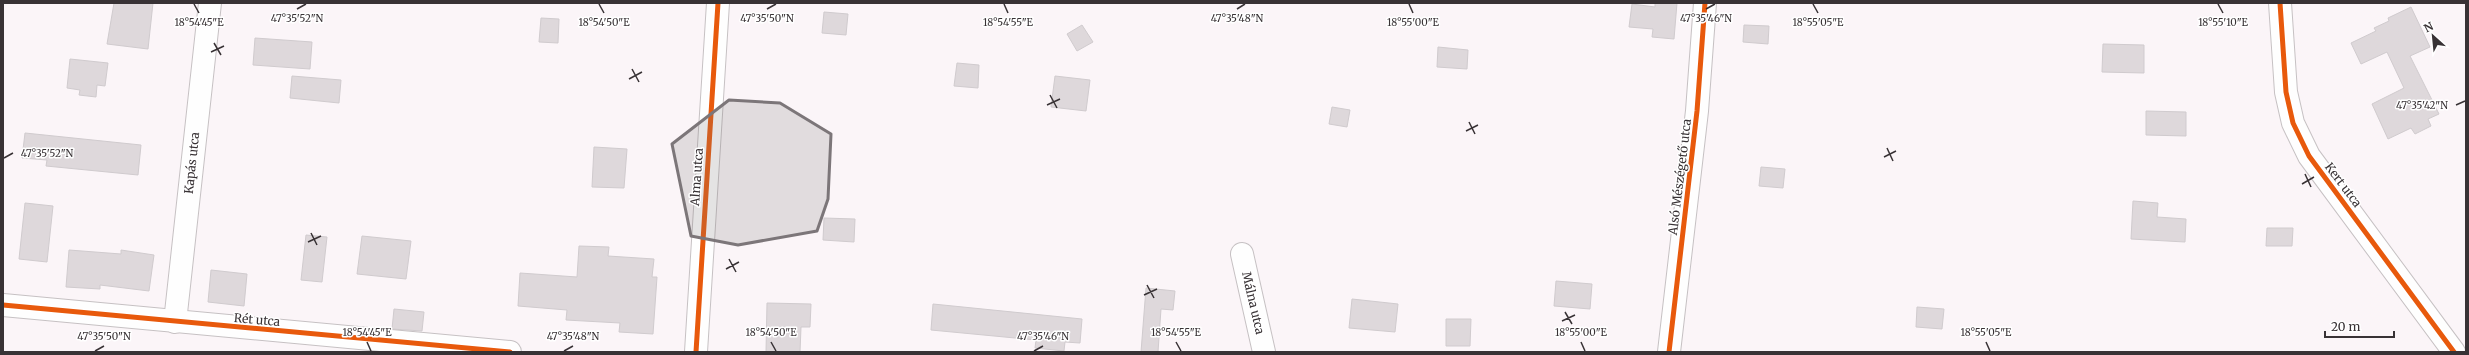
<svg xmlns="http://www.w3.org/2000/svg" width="2469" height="355" viewBox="0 0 2469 355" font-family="Merriweather,serif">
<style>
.building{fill:#ded8db;stroke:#d0cbce}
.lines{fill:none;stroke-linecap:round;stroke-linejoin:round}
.minor-casing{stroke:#c6c1c3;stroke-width:24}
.minor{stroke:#fefefe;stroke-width:22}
.cycleway-casing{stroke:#fff;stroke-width:8}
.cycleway{stroke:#e8590c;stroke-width:5}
.marked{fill:#7c7679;fill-opacity:0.2;stroke:#7c7679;stroke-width:3;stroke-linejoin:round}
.ticks{fill:none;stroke:#383235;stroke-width:1.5}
.labels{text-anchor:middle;stroke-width:3;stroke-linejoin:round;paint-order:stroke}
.street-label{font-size:12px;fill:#383235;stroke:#fff}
.ticks-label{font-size:10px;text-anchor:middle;fill:#383235;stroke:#fff;stroke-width:3;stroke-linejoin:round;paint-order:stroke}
</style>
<rect width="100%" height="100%" fill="#fbf5f8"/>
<!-- building -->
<g class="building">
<path d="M114,3H153L148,49L107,44Z"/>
<path d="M1655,3H1677L1674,39L1652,37L1653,29L1629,27L1632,4L1655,7Z"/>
<path d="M2411,7L2430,47L2410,56L2439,114L2428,119L2431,126L2415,134L2411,128L2388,139L2372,104L2404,88L2387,52L2361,64L2351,43L2376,31L2374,28L2389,21L2388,18Z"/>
<path d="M824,12L848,14L846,35L822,33Z"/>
<path d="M541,18L559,19L558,43L539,42Z"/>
<path d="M1082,25L1093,42L1077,51L1067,34Z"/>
<path d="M1744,25L1769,26L1768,44L1743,42Z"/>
<path d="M255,38L312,42L310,69L253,65Z"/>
<path d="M2103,44L2144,45V73L2102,72Z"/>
<path d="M1438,47L1468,50L1467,69L1437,67Z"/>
<path d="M70,59L108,63L105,86L97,85L96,97L79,95L80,90L67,88Z"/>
<path d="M957,63L979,65L978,88L954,86Z"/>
<path d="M292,76L341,80L339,103L290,98Z"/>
<path d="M1055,76L1090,80L1086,111L1051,107Z"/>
<path d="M1332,107L1350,110L1347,127L1329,124Z"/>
<path d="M2146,111L2186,112V136L2146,135Z"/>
<path d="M25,133L141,145L138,175L46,166L47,160L22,158Z"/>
<path d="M594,147L627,149L624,188L592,187Z"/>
<path d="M1761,167L1785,169L1783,188L1759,186Z"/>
<path d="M2133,201L2158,203L2157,217L2186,219L2185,242L2131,239Z"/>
<path d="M25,203L53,206L47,262L19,259Z"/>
<path d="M824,218L855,219L854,242L823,240Z"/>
<path d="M2267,228H2293L2292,246H2266Z"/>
<path d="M306,235L327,237L322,282L301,280Z"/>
<path d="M362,236L411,241L406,279L357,274Z"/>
<path d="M579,246L609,247L608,256L654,259L652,277H657L653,334L619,332L620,323L566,320L567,310L518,306L520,273L577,277Z"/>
<path d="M69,250L121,254V250L154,255L149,291L100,285V289L66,287Z"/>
<path d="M211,270L247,274L244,306L208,302Z"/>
<path d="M1556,281L1592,284L1590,309L1554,306Z"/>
<path d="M1146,288L1175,291L1173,310L1161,309L1158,352H1141Z"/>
<path d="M1352,299L1398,304L1395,332L1349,328Z"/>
<path d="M767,303L811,304L810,327H801L800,352H766Z"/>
<path d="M933,304L1082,319L1080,343L1065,342L1064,351L1035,348L1036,340L931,330Z"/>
<path d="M1917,307L1944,309L1942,329L1916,327Z"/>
<path d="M394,309L424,312L422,331L392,329Z"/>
<path d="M1446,319H1471L1470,346H1446Z"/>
</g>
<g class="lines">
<defs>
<g id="minor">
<path d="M2280,3L2286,92L2293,123L2309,156L2454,352"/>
<path d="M1242,254L1264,352"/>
<path d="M3,305L510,352"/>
<path d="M175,322L210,3"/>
<path d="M696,352L718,3"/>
<path d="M1669,352L1697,111L1705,3"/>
</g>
</defs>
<!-- minor casing -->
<use href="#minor" class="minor-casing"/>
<!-- minor -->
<use href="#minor" class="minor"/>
<defs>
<g id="cycleway">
<path d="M2280,3L2286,92L2293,123L2309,156L2454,352"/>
<path d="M3,305L510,352"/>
<path d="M696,352L718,3"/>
<path d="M1669,352L1697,111L1705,3"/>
</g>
</defs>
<!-- cycleway casing -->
<use href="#cycleway" class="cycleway-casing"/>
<!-- cycleway -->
<use href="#cycleway" class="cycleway"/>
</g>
<!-- marked area -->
<path class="marked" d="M729,100L780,103L831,134L828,199L817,231L738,245L691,236L672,144Z"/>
<!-- ticks -->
<path class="ticks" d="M194,4L199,13M599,4L604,13M1004,4L1008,13M1409,4L1413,13M1813,4L1818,13M2218,4L2223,13M297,9L306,4M767,9L776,4M1237,9L1245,4M1706,9L1715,4M214,43L221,55M211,52L224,46M632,69L639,82M629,79L642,72M1050,95L1057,108M1047,105L1060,99M2456,105L2465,101M1469,122L1475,134M1466,131L1478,125M1887,148L1893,161M1884,157L1896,151M4,158L13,153M2305,174L2311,187M2302,184L2314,177M311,233L317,245M308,242L321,236M729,259L736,272M726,269L739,262M1147,285L1154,298M1144,295L1157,289M1565,312L1572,324M1562,321L1575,315M367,342L371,351M771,342L776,351M1176,342L1181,351M1581,342L1585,351M1986,342L1990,351M95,351L104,346M564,351L573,346M1034,351L1043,346"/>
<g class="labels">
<!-- street labels -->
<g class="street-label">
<text transform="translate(192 163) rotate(-84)" y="4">Kapás utca</text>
<text transform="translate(697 177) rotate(-86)" y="4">Alma utca</text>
<text transform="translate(1680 177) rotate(-83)" y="4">Alsó Mészégető utca</text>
<text transform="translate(2343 185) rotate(53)" y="4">Kert utca</text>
<text transform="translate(1253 303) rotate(77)" y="4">Málna utca</text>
<text transform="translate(257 320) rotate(5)" y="4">Rét utca</text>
</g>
</g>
<g class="ticks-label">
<text x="297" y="22">47°35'52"N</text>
<text x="767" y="22">47°35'50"N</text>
<text x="1237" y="22">47°35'48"N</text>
<text x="1706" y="22">47°35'46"N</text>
<text x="199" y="26">18°54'45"E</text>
<text x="604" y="26">18°54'50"E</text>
<text x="1008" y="26">18°54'55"E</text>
<text x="1413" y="26">18°55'00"E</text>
<text x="1818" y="26">18°55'05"E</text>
<text x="2223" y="26">18°55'10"E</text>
<text x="2422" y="109">47°35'42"N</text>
<text x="47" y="157">47°35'52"N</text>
<text x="367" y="336">18°54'45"E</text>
<text x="771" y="336">18°54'50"E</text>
<text x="1176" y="336">18°54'55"E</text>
<text x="1581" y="336">18°55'00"E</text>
<text x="1986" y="336">18°55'05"E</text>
<text x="104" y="340">47°35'50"N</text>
<text x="573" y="340">47°35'48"N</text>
<text x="1043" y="340">47°35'46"N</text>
</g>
<!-- border -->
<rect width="2469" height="355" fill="none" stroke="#383235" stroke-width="8"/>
<!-- north arrow -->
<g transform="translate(2433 36) rotate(333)" stroke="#ffffff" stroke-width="3" paint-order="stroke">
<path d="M0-3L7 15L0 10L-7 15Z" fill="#383235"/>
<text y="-6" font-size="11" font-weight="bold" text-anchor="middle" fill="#383235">N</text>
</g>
<!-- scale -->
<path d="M2325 331v6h69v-6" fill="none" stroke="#383235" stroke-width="2"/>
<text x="2331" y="331" font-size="12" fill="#383235" stroke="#ffffff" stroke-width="3" paint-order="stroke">20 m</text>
</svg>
